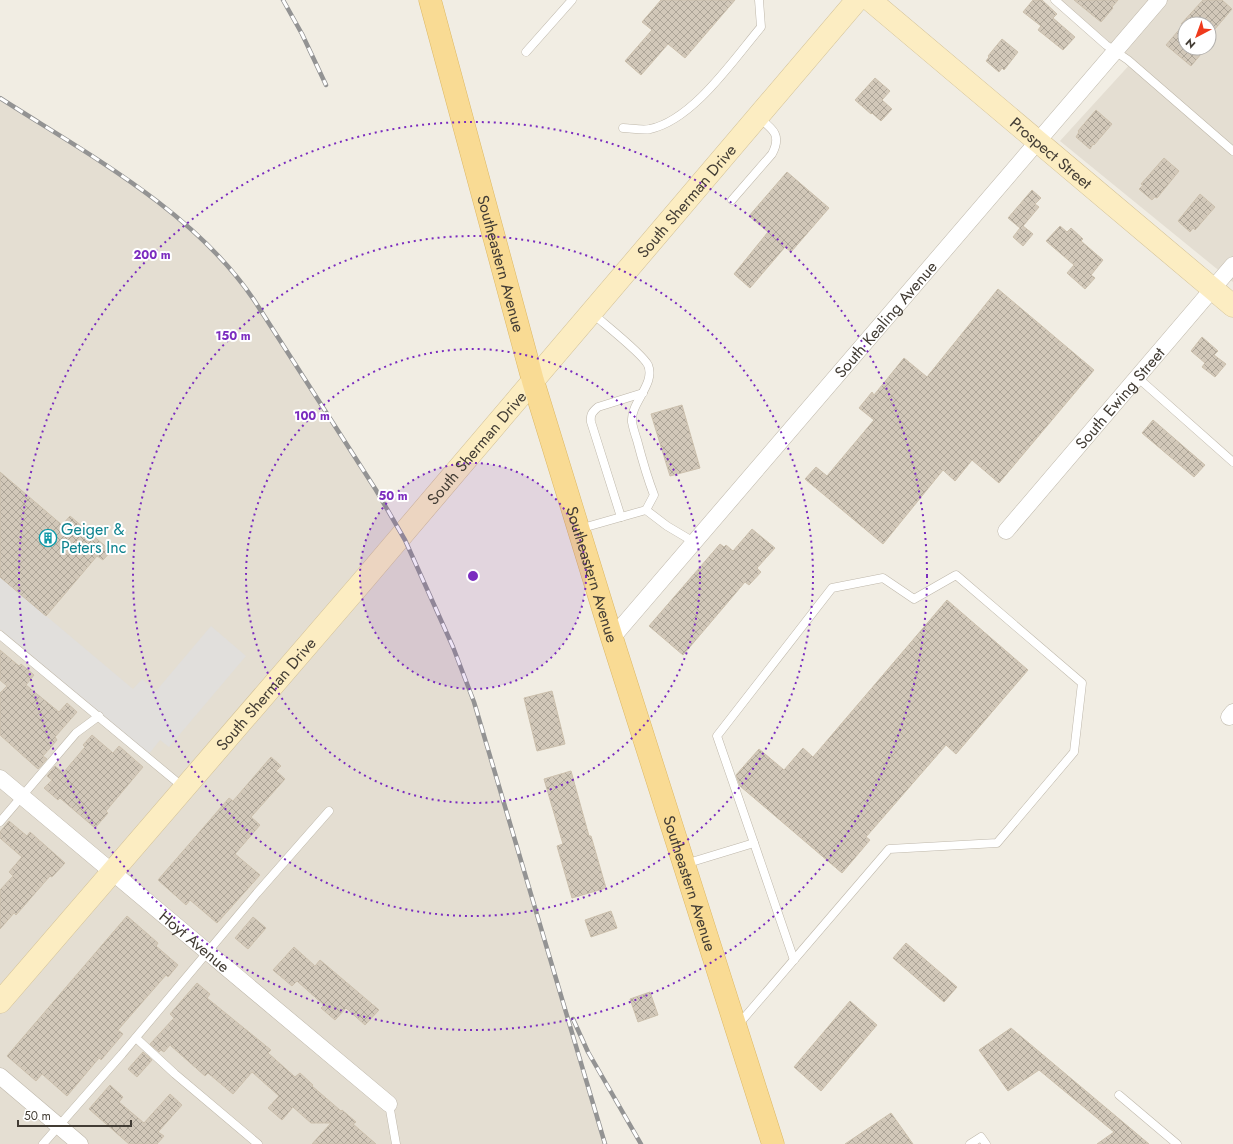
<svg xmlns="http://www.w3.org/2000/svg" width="1233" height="1144" viewBox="0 0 1233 1144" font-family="Jost,sans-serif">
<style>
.residential{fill:#e4ded2;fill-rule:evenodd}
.parking{fill:#e1dfdc}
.building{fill:url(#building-cross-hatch);stroke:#ccc0ad}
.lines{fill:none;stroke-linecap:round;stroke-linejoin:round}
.lane-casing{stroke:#beb7aa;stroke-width:9}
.street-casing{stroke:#beb7aa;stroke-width:17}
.secondary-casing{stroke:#d2c197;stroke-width:23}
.primary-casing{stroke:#ddb865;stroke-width:23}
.lane{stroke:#fff;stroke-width:8}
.street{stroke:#fff;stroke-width:16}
.secondary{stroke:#fcedc2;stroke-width:22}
.primary{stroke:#f9db94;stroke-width:22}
.rail-casing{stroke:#939393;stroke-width:4.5}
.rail{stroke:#fff;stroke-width:3;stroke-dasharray:9;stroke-linecap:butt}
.ring{fill:none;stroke:#7b2cbf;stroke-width:2;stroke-dasharray:2 4}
.labels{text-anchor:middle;stroke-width:4;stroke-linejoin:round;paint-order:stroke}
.street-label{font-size:16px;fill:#423c34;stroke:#fff}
.culture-label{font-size:16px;fill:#0d838f;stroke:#fff;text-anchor:start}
.centre{fill:#7b2cbf;stroke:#fff;stroke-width:2}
.ring-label{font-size:12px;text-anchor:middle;font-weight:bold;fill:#7b2cbf;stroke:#fff;stroke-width:4;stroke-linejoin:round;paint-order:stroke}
</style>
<defs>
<pattern id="building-cross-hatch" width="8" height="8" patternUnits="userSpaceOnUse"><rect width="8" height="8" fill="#d2c8b9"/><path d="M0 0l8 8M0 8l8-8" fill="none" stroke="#aca497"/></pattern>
</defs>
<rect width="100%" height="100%" fill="#f1ede3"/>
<!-- residential -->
<g class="residential">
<path d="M1054,0H1233V282L1060,141L1133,61ZM1185,24H1209V48H1185Z"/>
<path d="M0,98L119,174L150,196L206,244L226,265L246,288L254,300L351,452L405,540L453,647L474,702L605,1144H0Z"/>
</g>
<!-- parking -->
<path class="parking" d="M0,577L133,689L142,679L156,691L211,626L246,656L169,747L160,740L149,754L0,629Z"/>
<!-- building -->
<g class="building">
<path d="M661,0H735L685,58L668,44L641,75L625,61L652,30L642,22Z"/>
<path d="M1033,0H1042L1057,14L1053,18L1075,37L1063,50L1038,30L1041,26L1023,12Z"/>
<path d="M1074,0H1118L1112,7L1113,8L1101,22Z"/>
<path d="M1203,0H1222L1232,9L1209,36V24H1185V48H1206L1191,66L1166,45L1184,24H1181Z"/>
<path d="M1002,39L1018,52L1004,70L1002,68L999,72L986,61L989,57L988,56Z"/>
<path d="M875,78L890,91L882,100L892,109L881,121L872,113L871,114L855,100Z"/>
<path d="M1096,110L1112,124L1094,145L1093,144L1090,149L1076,137L1079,132L1078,131Z"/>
<path d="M1164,158L1179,171L1157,198L1155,197L1152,200L1139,189L1143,185L1141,184Z"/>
<path d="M787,172L829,208L791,252L785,247L750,288L734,274L768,232L749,216Z"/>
<path d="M1032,190L1041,198L1035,204L1039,207L1023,226L1033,234L1023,246L1013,237L1020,228L1008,218Z"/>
<path d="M1200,194L1215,207L1195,230L1193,228L1190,232L1178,221Z"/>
<path d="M1060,226L1067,232L1071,228L1083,239L1081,241L1103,260L1091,275L1095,278L1085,289L1067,273L1074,265L1046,241Z"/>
<path d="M998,289L1094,370L999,483L972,460L955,481L943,470L883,544L805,479L816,467L827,476L874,420L859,408L872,392L874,395L904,358L927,377Z"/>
<path d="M1202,337L1218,351L1214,355L1226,364L1215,377L1202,367L1205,363L1191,351Z"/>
<path d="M682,405L700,468L670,476L651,414Z"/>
<path d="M1153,420L1205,465L1194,477L1142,433Z"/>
<path d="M0,472L62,525L70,516L111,551L103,560L97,556L46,616L0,577Z"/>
<path d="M752,529L775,548L757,568L761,572L749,585L745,582L683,655L649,626L720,544L724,547L726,545L733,551Z"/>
<path d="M947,600L1028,670L956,754L946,745L866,837L870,840L842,873L740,786L736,775L759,749L784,770L803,748L813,757Z"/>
<path d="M0,650L19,666L21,664L34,675L26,685L59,712L67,703L77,712L55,737L57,740L43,756L47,759L38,769L0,735V693L7,686L0,680Z"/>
<path d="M552,691L565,744L537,751L524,698Z"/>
<path d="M92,735L113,753L119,746L143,767L106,811L108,813L95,828L60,798L58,800L44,788L52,780L47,776L55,766L63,773L85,747L83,745Z"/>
<path d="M271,757L281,766L276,771L285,779L251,817L260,825L235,854L260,875L217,923L190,900L186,905L158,880L229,798L233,801Z"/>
<path d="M571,771L589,836H591L606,888L572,898L557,846L563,844L544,779Z"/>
<path d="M9,821L27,836L30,832L65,863L52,877L50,876L16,915L14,913L0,929V890L13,876L9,872L22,857L0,838V832Z"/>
<path d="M611,911L617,928L591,937L585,920Z"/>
<path d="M127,916L158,943L156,946L178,965L168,977L166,975L118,1030L123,1034L101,1060L99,1058L67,1096L42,1074L36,1081L7,1056Z"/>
<path d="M253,917L266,928L248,949L235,938Z"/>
<path d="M906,943L957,987L944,1002L893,958Z"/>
<path d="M294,947L315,966L320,960L379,1010L365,1025L346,1008L335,1020L321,1008L324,1005L297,981L292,986L273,970Z"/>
<path d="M197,983L210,994L207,998L271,1050L268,1053L295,1077L300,1073L313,1085L312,1086L341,1111L342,1110L356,1122L353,1124L376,1144H312L331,1123H311L293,1107L282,1120L268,1108L279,1096L252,1072L233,1094L208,1073L205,1076L170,1045L164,1052L161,1050L159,1052L150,1044L174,1018L170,1014Z"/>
<path d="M650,992L658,1015L638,1022L630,999Z"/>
<path d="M850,1001L877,1025L821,1091L794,1067Z"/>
<path d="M1011,1028L1149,1144H1097L1114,1132L1039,1070L1008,1091L979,1050Z"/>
<path d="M143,1052L152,1060L137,1077L128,1069Z"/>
<path d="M110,1085L123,1097L119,1102L144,1123L170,1094L182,1105L158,1132L164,1136L157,1144H129L89,1109Z"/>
<path d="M891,1113L913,1144H845Z"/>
</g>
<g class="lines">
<defs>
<g id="lane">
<path d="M1055,0L1106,45L1128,60L1233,151"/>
<path d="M526,52L572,0"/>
<path d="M623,128C631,128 642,131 650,129C693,120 734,59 761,27L759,0"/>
<path d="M732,200L772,154C782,135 773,129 759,118"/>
<path d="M1137,377L1233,462"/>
<path d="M646,510L667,526L694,542"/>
<path d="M621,517L591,422C590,415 592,412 598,407L643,393"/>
<path d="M579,529L646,510L654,495C647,477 642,459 637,440C635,434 633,428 632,422C630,403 656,384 648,365C643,354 603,323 592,313"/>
<path d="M0,635L183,787"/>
<path d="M0,822L76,733L99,716"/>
<path d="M754,843L794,960"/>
<path d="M685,864L754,843L717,736L832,588L883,578L914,599L956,575L1082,683L1074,752L997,843L889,849L738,1025"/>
<path d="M136,1038L175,1074L258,1144"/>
<path d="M1119,1095L1177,1144"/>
<path d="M389,1104L396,1144"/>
<path d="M43,1144L122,1054L257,893L329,811"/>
<path d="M970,1144L981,1137L986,1144"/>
</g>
<g id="street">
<path id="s1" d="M1006,531L1233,265"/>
<path id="s2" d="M612,638L1159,0"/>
<path d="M1229,717L1233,712"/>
<path id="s3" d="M0,778L389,1104"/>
<path d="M0,1076L80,1144"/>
</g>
<g id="secondary">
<path id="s4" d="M870,0L1233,306"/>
<path id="s5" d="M0,1002L362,582L857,0"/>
</g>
<g id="primary">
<path id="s6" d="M430,0L533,381L612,638L773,1144"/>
</g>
</defs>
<!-- lane casing -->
<use href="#lane" class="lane-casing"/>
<!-- street casing -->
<use href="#street" class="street-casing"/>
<!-- secondary casing -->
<use href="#secondary" class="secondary-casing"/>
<!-- primary casing -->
<use href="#primary" class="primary-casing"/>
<!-- lane -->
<use href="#lane" class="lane"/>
<!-- street -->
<use href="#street" class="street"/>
<!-- secondary -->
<use href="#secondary" class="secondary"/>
<!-- primary -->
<use href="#primary" class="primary"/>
<defs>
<g id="rail">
<path d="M283,0L302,34L326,85"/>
<path d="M0,98C89,155 194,211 254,300L376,490L405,540L453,647L474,702L605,1144"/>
<path d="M573,1019L588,1052L641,1144"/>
</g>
</defs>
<!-- rail casing -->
<use href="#rail" class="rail-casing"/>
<!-- rail -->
<use href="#rail" class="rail"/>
</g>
<!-- distance rings -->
<circle cx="473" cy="576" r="113" fill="#7b2cbf" fill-opacity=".12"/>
<g class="ring">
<circle cx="473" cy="576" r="113"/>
<circle cx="473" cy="576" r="227"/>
<circle cx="473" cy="576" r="340"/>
<circle cx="473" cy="576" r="454"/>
</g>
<!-- icons -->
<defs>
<symbol id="building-ring" viewBox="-11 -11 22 22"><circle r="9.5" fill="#fff" stroke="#0f9aa8" stroke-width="1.5"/><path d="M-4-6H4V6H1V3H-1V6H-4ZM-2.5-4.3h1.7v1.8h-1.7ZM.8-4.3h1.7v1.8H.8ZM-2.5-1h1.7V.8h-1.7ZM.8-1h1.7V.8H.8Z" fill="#0f9aa8"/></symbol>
</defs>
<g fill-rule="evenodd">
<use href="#building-ring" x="38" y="528" width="20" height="20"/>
</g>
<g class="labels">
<!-- street labels -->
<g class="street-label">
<text dy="6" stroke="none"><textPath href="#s4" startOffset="237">Prospect Street</textPath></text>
<text dy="6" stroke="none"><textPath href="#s5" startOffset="1055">South Sherman Drive</textPath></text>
<text dy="6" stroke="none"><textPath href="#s6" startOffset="273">Southeastern Avenue</textPath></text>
<text dy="6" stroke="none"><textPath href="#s2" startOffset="420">South Kealing Avenue</textPath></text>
<text dy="6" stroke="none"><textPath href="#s1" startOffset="175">South Ewing Street</textPath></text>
<text dy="6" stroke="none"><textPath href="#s5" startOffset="731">South Sherman Drive</textPath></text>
<text dy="6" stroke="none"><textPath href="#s6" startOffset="597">Southeastern Avenue</textPath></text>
<text dy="6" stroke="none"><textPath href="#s5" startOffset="407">South Sherman Drive</textPath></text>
<text dy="6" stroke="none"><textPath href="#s6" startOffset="921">Southeastern Avenue</textPath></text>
<text dy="6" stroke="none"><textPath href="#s3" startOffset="254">Hoyt Avenue</textPath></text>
</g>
<!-- culture labels -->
<g class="culture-label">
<text x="61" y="535">Geiger &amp;<tspan x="61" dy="18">Peters Inc</tspan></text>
</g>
</g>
<circle cx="473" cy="576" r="6" class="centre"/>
<g class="ring-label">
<text x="152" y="259">200 m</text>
<text x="233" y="340">150 m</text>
<text x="312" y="420">100 m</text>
<text x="393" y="500">50 m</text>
</g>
<!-- north arrow -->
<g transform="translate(1197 36) rotate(221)"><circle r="19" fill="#ffffff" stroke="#b3b1ae"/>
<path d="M0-3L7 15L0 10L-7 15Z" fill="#ef3a1c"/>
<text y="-6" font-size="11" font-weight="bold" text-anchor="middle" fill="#423c34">N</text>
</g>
<!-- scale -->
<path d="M18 1120v6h113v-6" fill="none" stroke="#423c34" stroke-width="2"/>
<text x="24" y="1120" font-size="12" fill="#423c34" stroke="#ffffff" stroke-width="3" paint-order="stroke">50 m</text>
</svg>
